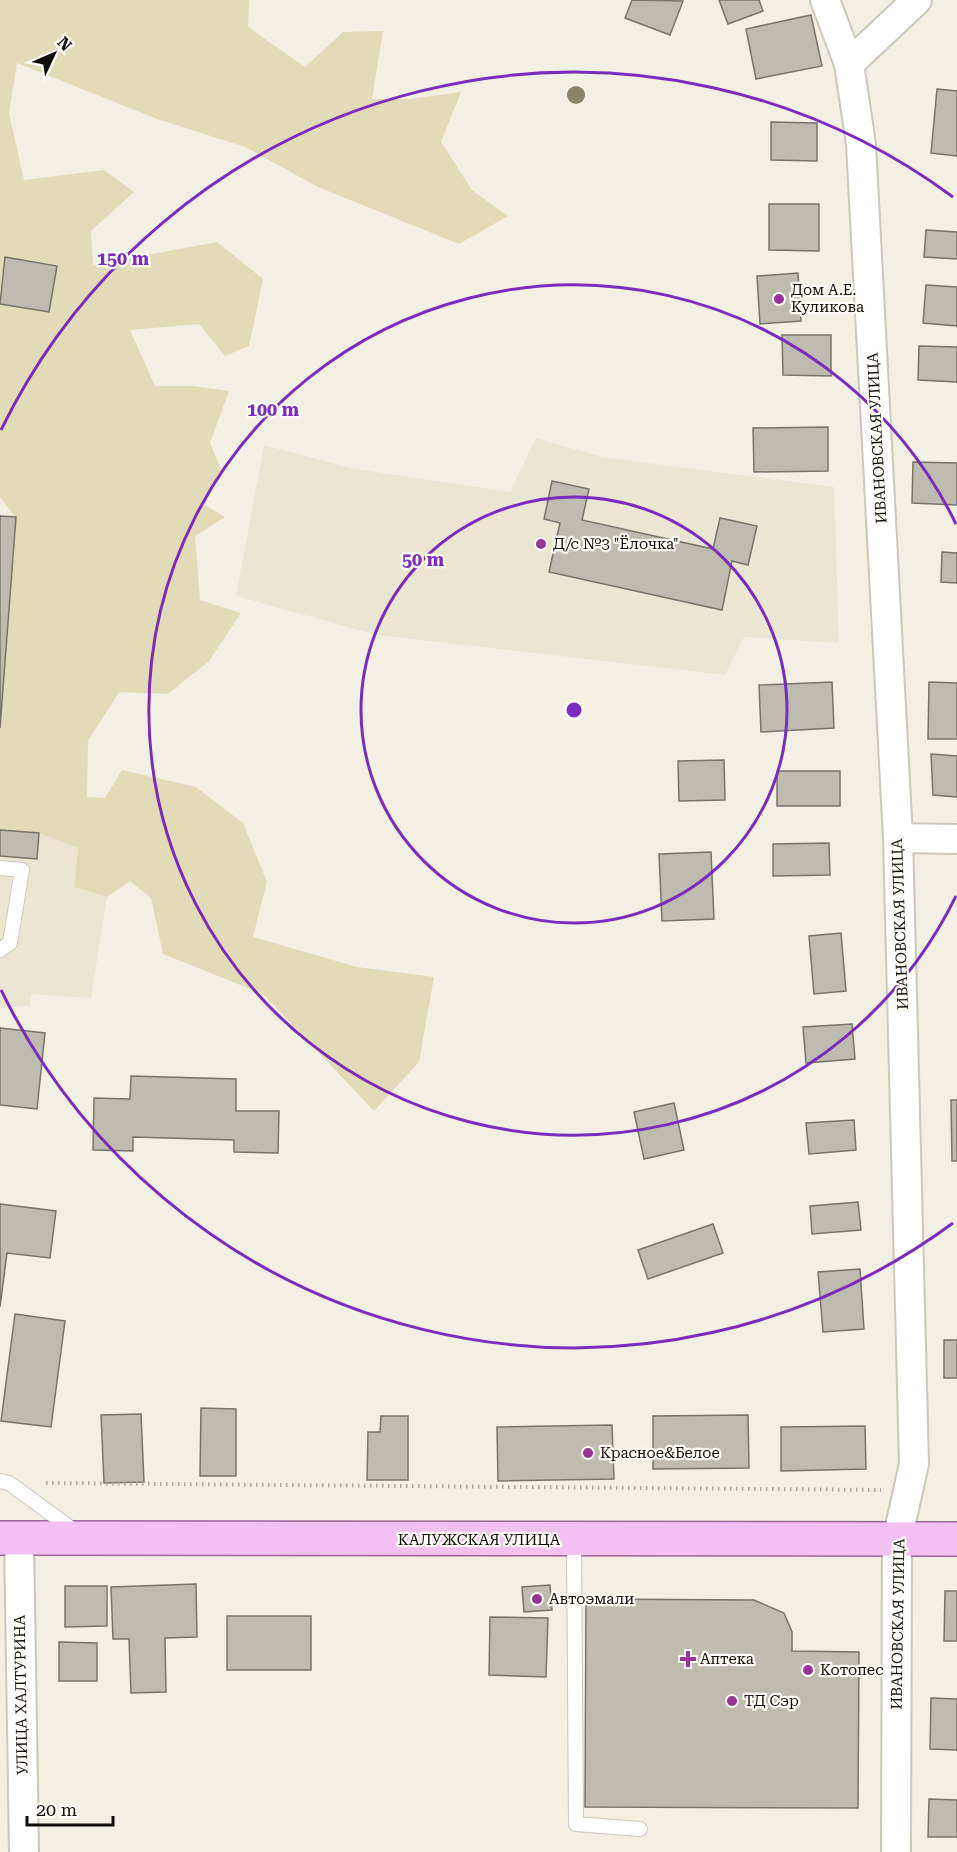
<svg xmlns="http://www.w3.org/2000/svg" width="957" height="1852" viewBox="0 0 957 1852" font-family="'Roboto Serif',serif">
<style>
.built{fill:#ebe6d2}
.green{fill:#e3dab7}
.building{fill:#bfbcaf;stroke:#777569;stroke-width:1.5}
.lines{fill:none;stroke-linecap:round;stroke-linejoin:round}
.service-casing{stroke:#cbc8bc;stroke-width:16}
.minor-casing{stroke:#cbc8bc;stroke-width:32}
.primary-casing{stroke:#9e659a;stroke-width:36}
.path{stroke:#aaa79d;stroke-width:4;stroke-dasharray:1.5 4.5;stroke-linecap:butt}
.service{stroke:#fff;stroke-width:14}
.minor{stroke:#fff;stroke-width:28}
.primary{stroke:#f4bff1;stroke-width:33}
.tree{fill:#898369}
.ring{fill:none;stroke:#7b2cbf;stroke-width:3}
.poi-dot{fill:#993397;stroke:#fffdf8;stroke-width:2}
.labels{text-anchor:middle;stroke-width:4.5;stroke-linejoin:round;paint-order:stroke}
.poi-label{font-size:15px;fill:#0e0d09;stroke:#fffdf8;text-anchor:start}
.street-label{font-size:15px;fill:#0e0d09;stroke:#fffdf8}
.centre{fill:#7b2cbf;stroke:#fffdf8;stroke-width:3}
.ring-label{font-size:18px;text-anchor:middle;font-weight:bold;fill:#7b2cbf;stroke:#fffdf8;stroke-width:4.5;stroke-linejoin:round;paint-order:stroke}
</style>
<rect width="100%" height="100%" fill="#f3f0e3"/>
<!-- built -->
<g class="built">
<path d="M536,438L602,457L834,487L839,643L744,637L725,675L377,635L236,596L264,445L350,468L510,492Z"/>
<path d="M0,830L39,833L78,848L74,887L107,897L91,998L31,994L30,1006L0,1008Z"/>
</g>
<!-- green -->
<path class="green" d="M0,0H249L248,27L305,67L343,32L383,31L372,99H410L461,92L441,142L472,190L508,216L459,244L318,187L245,147L157,119L17,63L9,113L24,180L104,170L134,192L91,231L93,265L217,242L263,279L249,346L225,356L199,324L130,330L155,386H193L229,391L210,443L221,470L203,504L225,517L195,536L200,600L241,613L209,661L168,694L119,692L88,741L87,797L105,798L122,770L196,787L243,823L267,882L253,937L357,967L434,977L419,1062L374,1111L263,994L163,954L151,898L130,881L107,897L74,887L78,848L39,833L0,830V728L16,518L0,497Z"/>
<!-- building -->
<g class="building">
<path d="M632,0L683,1L670,35L625,18Z"/>
<path d="M719,0H759L763,11L728,24Z"/>
<path d="M811,15L822,66L756,79L746,29Z"/>
<path d="M937,89L957,91V156L931,153Z"/>
<path d="M771,122L817,123V161L771,160Z"/>
<path d="M769,204H819V251L769,250Z"/>
<path d="M926,230L957,232V259L924,257Z"/>
<path d="M5,257L57,266L49,312L0,304Z"/>
<path d="M798,273L801,321L760,324L757,276Z"/>
<path d="M926,285L957,287V326L923,323Z"/>
<path d="M782,335H831V376L783,375Z"/>
<path d="M919,346L957,347V382L918,380Z"/>
<path d="M828,427V471L754,472L753,428Z"/>
<path d="M913,462L957,463V505L912,503Z"/>
<path d="M552,481L589,489L582,520L713,549L720,518L757,526L748,565L732,561L722,610L549,572L560,523L544,519Z"/>
<path d="M0,516L16,517L0,728Z"/>
<path d="M942,552L957,553V583L941,582Z"/>
<path d="M832,682L834,728L761,732L759,685Z"/>
<path d="M929,682L957,683V739H928Z"/>
<path d="M931,754L957,756V797L933,795Z"/>
<path d="M724,760L725,800L679,801L678,761Z"/>
<rect x="777" y="771" width="63" height="35"/>
<path d="M0,830L39,833L37,859L0,856Z"/>
<path d="M829,843L830,875L773,876V844Z"/>
<path d="M711,852L714,919L662,921L659,854Z"/>
<path d="M841,933L846,991L814,994L809,936Z"/>
<path d="M852,1024L855,1059L806,1063L803,1027Z"/>
<path d="M0,1028L45,1033L37,1109L0,1105Z"/>
<path d="M131,1076L236,1079V1111H279L278,1153L234,1152V1140L133,1137V1151L93,1150L94,1098L130,1099Z"/>
<path d="M951,1100H957V1161H952Z"/>
<path d="M674,1103L684,1150L644,1159L634,1112Z"/>
<path d="M854,1120L856,1150L809,1154L806,1123Z"/>
<path d="M858,1202L861,1230L812,1234L810,1206Z"/>
<path d="M0,1204L56,1211L50,1258L7,1253L0,1307Z"/>
<path d="M713,1224L723,1253L648,1279L638,1250Z"/>
<path d="M860,1269L864,1329L823,1332L818,1272Z"/>
<path d="M15,1314L65,1321L51,1427L1,1421Z"/>
<rect x="944" y="1340" width="13" height="38"/>
<path d="M201,1408L236,1409V1476H200Z"/>
<path d="M141,1414L144,1482L104,1483L101,1415Z"/>
<path d="M748,1415L749,1468L653,1469V1416Z"/>
<path d="M381,1416H408V1480H367L368,1432H380Z"/>
<path d="M612,1425L614,1479L498,1481L497,1427Z"/>
<path d="M865,1426L866,1469L781,1471V1427Z"/>
<path d="M196,1584L197,1637L165,1638L166,1692L131,1693L129,1639H113L111,1587Z"/>
<path d="M550,1585L552,1610L524,1612L522,1587Z"/>
<path d="M65,1586H107V1626L65,1627Z"/>
<path d="M945,1591H957V1641H944Z"/>
<path d="M586,1599L754,1600L784,1613L792,1632V1651L859,1652L858,1808L585,1807Z"/>
<rect x="227" y="1616" width="84" height="54"/>
<path d="M490,1617L548,1618L546,1677L489,1675Z"/>
<path d="M59,1642L97,1643V1681H59Z"/>
<path d="M931,1698L957,1699V1750L930,1749Z"/>
<path d="M929,1799L957,1800V1837H928Z"/>
</g>
<g class="lines">
<defs>
<g id="service">
<path d="M0,868L22,870L10,943L0,950"/>
<path d="M0,1481L9,1483L76,1532"/>
<path d="M574,1540L576,1824L640,1829"/>
</g>
<g id="minor">
<path d="M825,0L849,64L861,144L898,838L914,1464L897,1540L896,1852"/>
<path d="M849,64L917,0"/>
<path d="M898,838L957,839"/>
<path d="M19,1538L24,1852"/>
</g>
<path id="primary" d="M0,1538L957,1539"/>
</defs>
<!-- service casing -->
<use href="#service" class="service-casing"/>
<!-- minor casing -->
<use href="#minor" class="minor-casing"/>
<!-- primary casing -->
<use href="#primary" class="primary-casing"/>
<!-- path -->
<path class="path" d="M46,1483L881,1490"/>
<!-- service -->
<use href="#service" class="service"/>
<!-- minor -->
<use href="#minor" class="minor"/>
<!-- primary -->
<use href="#primary" class="primary"/>
</g>
<!-- trees -->
<circle class="tree" cx="576" cy="95" r="9"/>
<!-- distance rings -->
<g class="ring">
<circle cx="574" cy="710" r="213"/>
<path d="M956 896A425 425 0 1 1 956 524"/>
<path d="M953 1223A638 638 0 0 1 1 990M1 430A638 638 0 0 1 953 197"/>
</g>
<!-- markers -->
<g class="poi-dot">
<circle cx="779" cy="299" r="6"/>
<circle cx="541" cy="544" r="6"/>
<circle cx="588" cy="1453" r="6"/>
<circle cx="537" cy="1599" r="6"/>
<path d="M685 1650h6v6h6v6h-6v6h-6v-6h-6v-6h6z"/>
<circle cx="808" cy="1670" r="6"/>
<circle cx="732" cy="1701" r="6"/>
</g>
<g class="labels">
<!-- poi labels -->
<g class="poi-label">
<text x="791" y="295">Дом А.Е.<tspan x="791" dy="17">Куликова</tspan></text>
<text x="553" y="549">Д/с №3 "Ёлочка"</text>
<text x="600" y="1458">Красное&amp;Белое</text>
<text x="549" y="1604">Автоэмали</text>
<text x="700" y="1664">Аптека</text>
<text x="820" y="1675">Котопес</text>
<text x="744" y="1706">ТД Сэр</text>
</g>
<!-- street labels -->
<g class="street-label">
<text transform="translate(877 438) rotate(-93)" y="5">ИВАНОВСКАЯ УЛИЦА</text>
<text transform="translate(900 924) rotate(-92)" y="5">ИВАНОВСКАЯ УЛИЦА</text>
<text x="479" y="1545">КАЛУЖСКАЯ УЛИЦА</text>
<text transform="translate(898 1624) rotate(-89)" y="5">ИВАНОВСКАЯ УЛИЦА</text>
<text transform="translate(21 1695) rotate(-91)" y="5">УЛИЦА ХАЛТУРИНА</text>
</g>
</g>
<circle cx="574" cy="710" r="9" class="centre"/>
<g class="ring-label">
<text x="123" y="265">150 m</text>
<text x="273" y="416">100 m</text>
<text x="423" y="566">50 m</text>
</g>
<!-- north arrow -->
<g transform="translate(54 54) rotate(46)" stroke="#fffdf8" stroke-width="4.5" paint-order="stroke">
<path d="M0-4.5L10 22L0 15L-10 22Z" fill="#0e0d09"/>
<text y="-9" font-size="16" font-weight="bold" text-anchor="middle" fill="#0e0d09">N</text>
</g>
<!-- scale -->
<path d="M27 1816v9h86v-9" fill="none" stroke="#0e0d09" stroke-width="3"/>
<text x="36" y="1816" font-size="18" fill="#0e0d09" stroke="#fffdf8" stroke-width="4.5" paint-order="stroke">20 m</text>
</svg>
